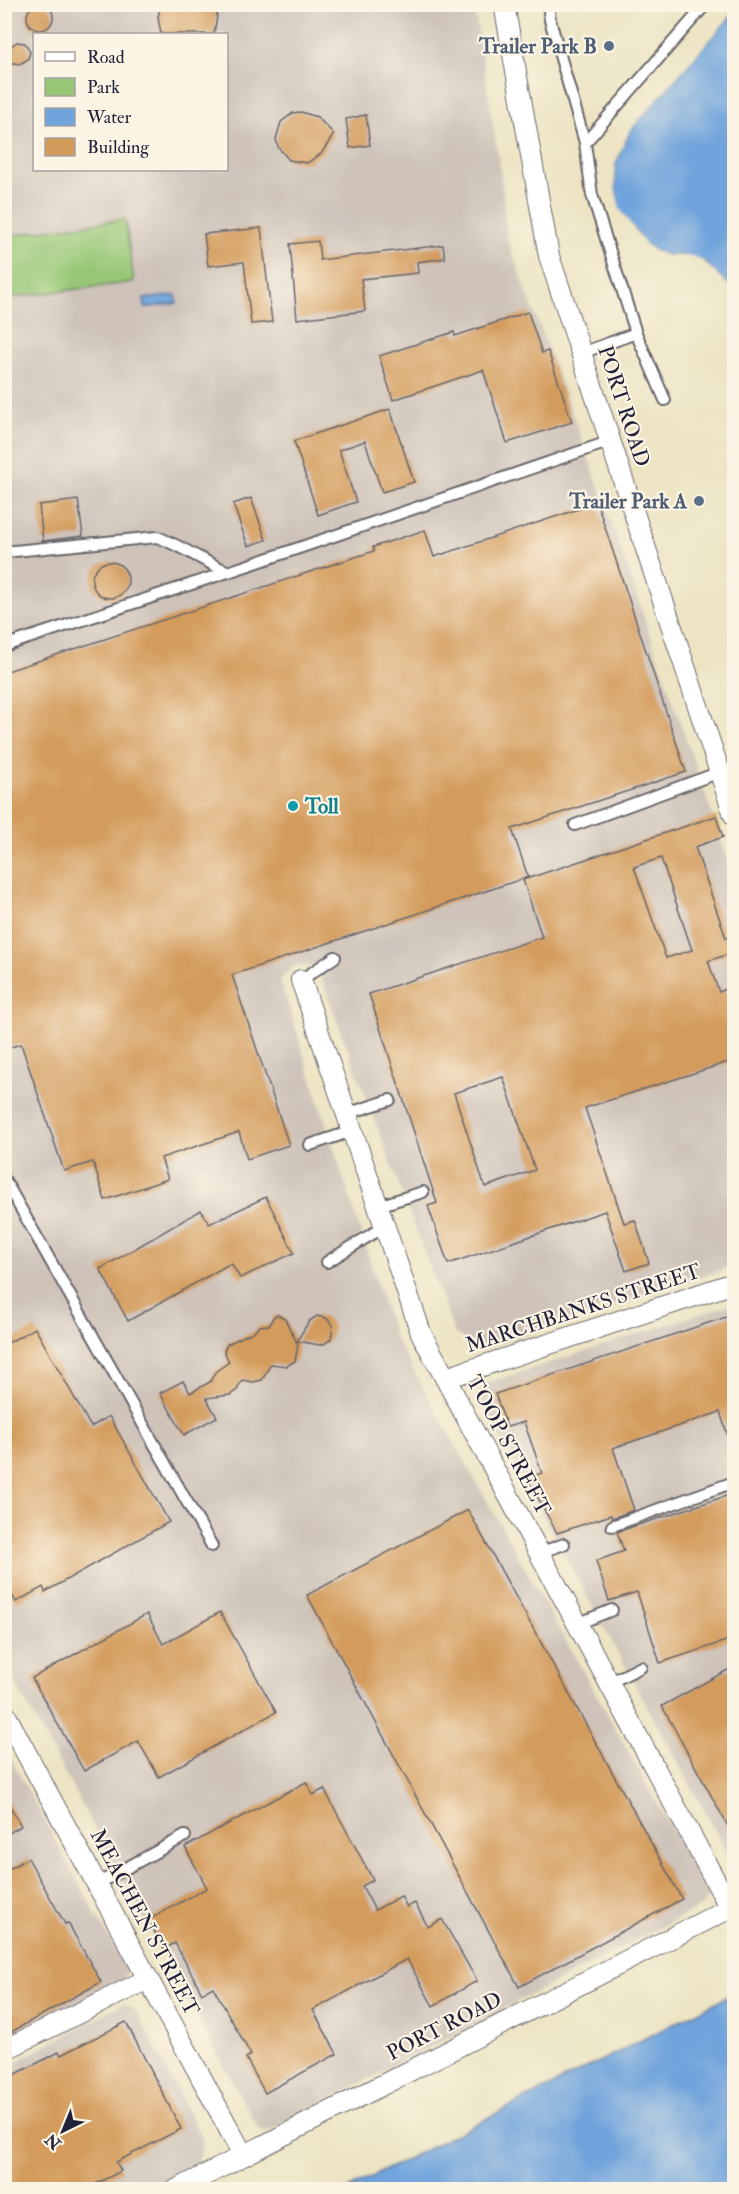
<svg xmlns="http://www.w3.org/2000/svg" width="739" height="2194" viewBox="0 0 739 2194" font-family="'IM FELL Double Pica',serif">
<style>
.industrial{fill:#cec2b9;fill-rule:evenodd}
.green{fill:#97c776;stroke:#5c7458;stroke-width:1.5}
.water{fill:#71a4dc;stroke:#4a638c;stroke-width:1.5}
.pier{fill:#ece4c3}
.building{fill:#d39b5b;fill-rule:evenodd}
.lines{fill:none;stroke-linecap:round;stroke-linejoin:round}
.lane-casing{stroke:#69666b;stroke-width:14}
.street-casing{stroke:#69666b;stroke-width:22}
.lane{stroke:#fff;stroke-width:10}
.street{stroke:#fff;stroke-width:20}
.service-dot{fill:#5c6f8a;stroke:#fcf5e5;stroke-width:2}
.culture-dot{fill:#0f9aa8;stroke:#fcf5e5;stroke-width:2}
.labels{text-anchor:middle;stroke-width:4.5;stroke-linejoin:round;paint-order:stroke}
.service-label{font-size:21px;font-weight:bold;fill:#4e5e75;stroke:#fcf5e5;text-anchor:end}
.street-label{font-size:21px;fill:#22223b;stroke:#fcf5e5}
.culture-label{font-size:21px;font-weight:bold;fill:#0d838f;stroke:#fcf5e5;text-anchor:start}
</style>
<rect width="100%" height="100%" fill="#fcf5e5"/>
<filter id="ink" filterUnits="userSpaceOnUse"><feTurbulence type="fractalNoise" baseFrequency=".0167" numOctaves="2"/><feDisplacementMap in="SourceGraphic" scale="12" xChannelSelector="R" yChannelSelector="G"/><feConvolveMatrix kernelMatrix="1 2 1 2 8 2 1 2 1" color-interpolation-filters="sRGB"/></filter>
<filter id="wash" filterUnits="userSpaceOnUse"><feTurbulence type="fractalNoise" baseFrequency=".008" numOctaves="4" result="noise"/><feDisplacementMap in="SourceGraphic" scale="24" xChannelSelector="R" yChannelSelector="G"/><feGaussianBlur stdDeviation="1.35" result="paint"/><feColorMatrix in="noise" values="0 0 0 0 0 0 0 0 0 0 0 0 0 0 0 0 0 1.4 0 .05"/><feComposite in="paint" operator="in"/></filter>
<g filter="url(#wash)">
<rect width="100%" height="100%" fill="#ece4c3"/>
<!-- industrial -->
<g class="industrial">
<path d="M5,5H474L501,175L507,239L591,464L734,878V1266L483,1348L455,1334L320,975L314,966L296,965L291,968L280,980L394,1336L709,1895L702,1906L266,2132L259,2130L5,1664L4,298L134,282L125,219L5,236ZM34,34H226V170H34Z"/>
<path d="M734,1303V1865L480,1400L481,1390L488,1383Z"/>
<path d="M4,1747L127,1971L123,1983L4,2045Z"/>
<path d="M124,2003L137,2012L203,2140L198,2162L195,2165L146,2189L5,2190V2068Z"/>
</g>
<!-- green -->
<path class="green" d="M125,219L134,282L5,298V236Z"/>
<!-- water -->
<g class="water">
<path d="M734,12V290L703,261L683,255L668,256L655,251L646,245L619,209L615,186V164L630,130Z"/>
<path d="M176,295L177,303L145,308L144,299Z"/>
<path d="M734,1993V2189H348Z"/>
</g>
<!-- pier -->
<path class="pier" d="M734,9V12L630,130L615,164V186L620,209L646,245L655,251L668,256H693L703,261L734,290V293L701,263L692,259H667L654,254L644,247L617,210L612,186V164L616,151L627,128Z"/>
<g id="blocks">
<!-- building -->
<g class="building">
<path d="M161,4H214L217,16L214,34H161L158,17Z"/>
<circle cx="40" cy="17" r="13"/>
<path d="M17,42L25,43L30,52L28,59L20,64L6,62L11,46Z"/>
<path d="M301,112L317,117L334,134L321,154L307,163L289,160L278,147L276,139L281,122L293,113Z"/>
<path d="M366,115L370,145L350,148L346,119Z"/>
<path d="M261,228L272,322L251,324L244,262L208,266L204,234Z"/>
<path d="M318,241L320,260L443,245L445,258L417,262L418,273L361,279L365,311L297,319L290,244Z"/>
<path d="M528,312L542,353L548,351L572,422L507,443L483,370L393,400L379,356L454,332L455,336Z"/>
<path d="M390,409L414,482L382,492L365,441L339,450L356,502L318,515L294,441Z"/>
<path d="M251,498L266,540L248,546L233,504Z"/>
<path d="M78,500L83,536L43,541L39,505Z"/>
<path d="M597,503L686,772L512,829L528,877L232,975L289,1145L247,1159L239,1132L161,1158L168,1179L105,1200L93,1162L64,1171L21,1044L4,1049V672L374,551L373,547L425,530L434,557Z"/>
<circle cx="110" cy="580" r="18"/>
<path d="M716,816L723,837L695,847L726,938L735,936V952L708,961L719,992L726,989L735,1012V1060L585,1108L624,1223L635,1220L649,1263L626,1271L605,1211L448,1264L428,1206L437,1203L369,994L542,937L523,880ZM661,858L692,950L666,958L634,867ZM503,1077L535,1170L485,1187L454,1093Z"/>
<path d="M266,1197L294,1253L240,1278L231,1263L128,1321L100,1269L201,1210L209,1224Z"/>
<path d="M735,1314V1448H732L720,1412L613,1448L634,1510L612,1518L611,1515L557,1533L527,1478L542,1473L524,1422L507,1427L495,1394Z"/>
<path d="M278,1315L285,1319L298,1345L295,1361L287,1366L271,1364L262,1380L253,1382L242,1380L237,1390L230,1395L206,1398L217,1417L184,1435L160,1393L183,1381L190,1393L210,1382L215,1372L229,1362L224,1351L227,1344L253,1332L259,1326L270,1325L273,1317Z"/>
<path d="M317,1316L326,1318L333,1325L331,1339L324,1344L319,1345L297,1341L309,1321Z"/>
<path d="M35,1328L91,1427L109,1416L169,1522L45,1592L43,1587L16,1602L4,1581V1345Z"/>
<path d="M735,1493V1638L660,1663L637,1592L609,1601L596,1561L624,1551L617,1532Z"/>
<path d="M468,1510L682,1899L519,1987L307,1595Z"/>
<path d="M220,1612L276,1712L159,1777L138,1741L84,1771L32,1678L147,1614L163,1644Z"/>
<path d="M735,1666V1839L662,1706Z"/>
<path d="M306,1782L313,1795L324,1789L373,1880L362,1886L375,1910L401,1896L407,1907L415,1903L428,1927L442,1919L477,1981L433,2006L407,1959L313,2010L337,2054L265,2093L246,2058L251,2055L213,1987L202,1993L175,1943L164,1949L148,1920L207,1888L185,1847Z"/>
<path d="M4,1795L21,1826L4,1836Z"/>
<path d="M28,1858L65,1924L68,1923L101,1982L4,2036V1872Z"/>
<path d="M126,2022L181,2129L116,2162L121,2171L84,2190H4V2080L59,2052L61,2055Z"/>
</g>
</g>
</g>
<g filter="url(#ink)">
<use href="#blocks" fill-opacity="0" stroke="#69666b" stroke-width="1.5"/>
<g class="lines">
<defs>
<g id="lane">
<path d="M548,4L550,20L585,143"/>
<path d="M582,353L636,333"/>
<path d="M665,400L636,333L592,195L585,143L706,4"/>
<path d="M4,552L157,537C182,546 204,562 229,572"/>
<path d="M4,646L255,563L611,441"/>
<path d="M575,825L720,772"/>
<path d="M301,980L335,957"/>
<path d="M346,1114L390,1100"/>
<path d="M310,1145L352,1131"/>
<path d="M4,1179L212,1546"/>
<path d="M378,1206L423,1192"/>
<path d="M327,1262L385,1226"/>
<path d="M612,1526L734,1482"/>
<path d="M539,1553L564,1544"/>
<path d="M577,1624L612,1610"/>
<path d="M609,1683L641,1667"/>
<path d="M97,1884L185,1836"/>
</g>
<g id="street">
<path d="M504,4L549,256L734,815"/>
<path d="M301,980L421,1333L730,1908"/>
<path d="M446,1378L734,1283"/>
<path d="M4,1712L243,2155"/>
<path d="M4,2050L148,1979"/>
<path d="M176,2190L734,1906"/>
</g>
</defs>
<!-- lane casing -->
<use href="#lane" class="lane-casing"/>
<!-- street casing -->
<use href="#street" class="street-casing"/>
<!-- lane -->
<use href="#lane" class="lane"/>
<!-- street -->
<use href="#street" class="street"/>
</g>
</g>
<!-- markers -->
<g class="service-dot">
<circle cx="609" cy="46" r="6"/>
<circle cx="699" cy="501" r="6"/>
</g>
<circle class="culture-dot" cx="293" cy="806" r="6"/>
<g class="labels">
<!-- service labels -->
<g class="service-label">
<text x="597" y="53">Trailer Park B</text>
<text x="687" y="508">Trailer Park A</text>
</g>
<!-- street labels -->
<g class="street-label">
<text transform="translate(624 406) rotate(72)" y="7">PORT ROAD</text>
<text transform="translate(583 1308) rotate(-18)" y="7">MARCHBANKS STREET</text>
<text transform="translate(509 1445) rotate(62)" y="7">TOOP STREET</text>
<text transform="translate(145 1922) rotate(62)" y="7">MEACHEN STREET</text>
<text transform="translate(444 2026) rotate(-27)" y="7">PORT ROAD</text>
</g>
<!-- culture labels -->
<g class="culture-label">
<text x="305" y="813">Toll</text>
</g>
</g>
<!-- margin -->
<rect width="739" height="2194" fill="none" stroke="#fcf5e5" stroke-width="24"/>
<!-- legend -->
<rect x="33" y="33" width="195" height="138" fill="#fcf5e5" stroke="#a5a1a1" stroke-width="1.5"/>
<rect x="45" y="52" width="30" height="9" fill="#ffffff" stroke="#a5a1a1" stroke-width="1.5"/>
<text x="87" y="63" font-size="18" fill="#22223b">Road</text>
<rect x="45" y="78" width="30" height="18" fill="#97c776" stroke="#a5a1a1" stroke-width="1.5"/>
<text x="87" y="93" font-size="18" fill="#22223b">Park</text>
<rect x="45" y="108" width="30" height="18" fill="#71a4dc" stroke="#a5a1a1" stroke-width="1.5"/>
<text x="87" y="123" font-size="18" fill="#22223b">Water</text>
<rect x="45" y="138" width="30" height="18" fill="#d39b5b" stroke="#a5a1a1" stroke-width="1.5"/>
<text x="87" y="153" font-size="18" fill="#22223b">Building</text>
<!-- north arrow -->
<g transform="translate(63 2131) rotate(223)" stroke="#fcf5e5" stroke-width="4.5" paint-order="stroke">
<path d="M0-4.5L10 22L0 15L-10 22Z" fill="#22223b"/>
<text y="-9" font-size="16" font-weight="bold" text-anchor="middle" fill="#22223b">N</text>
</g>
</svg>
